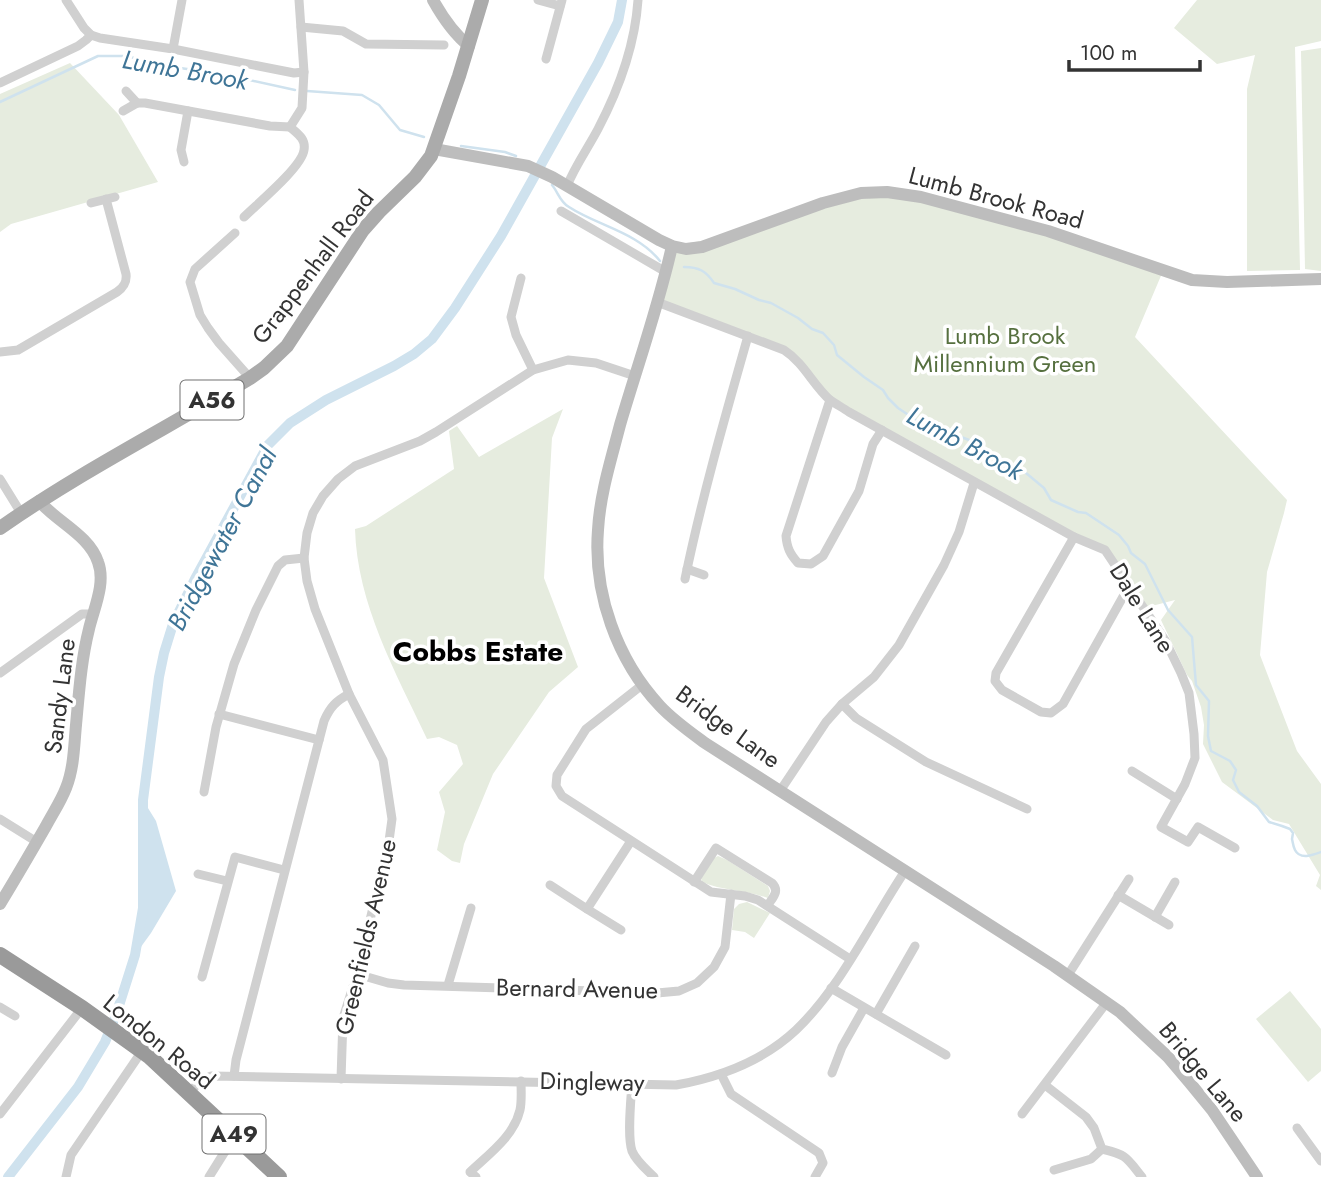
<svg xmlns="http://www.w3.org/2000/svg" width="1321" height="1177" viewBox="0 0 1321 1177" font-family="Jost,sans-serif">
<style>
.green{fill:#e6ecdf}
.water{fill:#cfe2ee}
.lines{fill:none;stroke-linecap:round;stroke-linejoin:round}
.stream{stroke:#cfe2ee;stroke-width:2.5}
.canal{stroke:#cfe2ee;stroke-width:10}
.street{stroke:#d0d0d0;stroke-width:9}
.secondary{stroke:#bdbdbd;stroke-width:12}
.primary{stroke:#ababab;stroke-width:14}
.highway{stroke:#9a9a9a;stroke-width:16}
.labels{text-anchor:middle;stroke-width:7;stroke-linejoin:round;paint-order:stroke}
.shield{fill:#fff;stroke:#707070;stroke-width:2}
.shield-label{font-size:23px;font-weight:bold;fill:#333}
.street-label{font-size:24px;fill:#333;stroke:#fff}
.park-label{font-size:24px;fill:#56703f;stroke:#fff}
.water-label{font-size:26px;font-style:italic;fill:#3f7597;stroke:#fff}
.quarter-label{font-size:28px;font-weight:bold;fill:#000;stroke:#fff}
</style>
<rect width="100%" height="100%" fill="#fff"/>
<!-- green -->
<g class="green">
<path d="M1197,0H1321V41L1295,47L1300,270L1247,271V89L1255,55L1217,64L1174,28Z"/>
<path d="M1321,48V271L1305,269L1301,51Z"/>
<path d="M70,63L119,115L158,182L11,224L0,232V94Z"/>
<path d="M907,194L1163,271L1135,337L1287,500L1284,513L1267,572L1260,655L1297,751L1321,784V890L1316,886L1320,875L1289,824L1273,820L1222,782L1203,744L1204,725L1201,707L1192,681L1187,675L1161,620L1175,600L1144,608L1105,550L830,400L793,356L657,302L672,246L736,235L823,203Z"/>
<path d="M563,409L552,438L544,578L578,667L549,692L493,774L464,844L460,863L452,861L437,850L445,812L439,792L463,764L457,745L439,737L427,739C396,673 357,604 355,529L366,526L454,469L449,431L457,426L479,457Z"/>
<path d="M718,856L727,860L768,886L770,891L768,898C746,890 723,891 702,882L701,878L714,858Z"/>
<path d="M747,902L770,913L754,938L745,932L732,930L734,909L739,904Z"/>
<path d="M1290,991L1321,1029V1071L1308,1082L1256,1019Z"/>
</g>
<!-- water -->
<path class="water" d="M143,800L156,821L176,891L151,933L135,955L143,908Z"/>
<g class="lines">
<!-- stream -->
<g class="stream">
<path d="M307,91L362,95L379,105L400,130L424,137"/>
<path d="M0,102L98,56H126L173,67L222,74L295,90"/>
<path d="M461,146L505,152L516,156"/>
<path d="M552,185C558,192 560,202 569,207C598,226 637,232 660,261"/>
<path d="M684,267C699,267 706,271 714,283L735,289L759,300L771,303L798,318L812,329L823,333L834,345L837,355L864,377L883,390L888,398L898,408L925,426L939,431L951,433L969,440L979,449L1001,459L1010,465L1026,473L1044,488L1051,500L1078,512L1086,513L1119,535L1128,546L1131,553L1145,564L1168,610L1192,637L1196,685L1209,701L1208,736L1211,751L1230,761L1236,770L1233,780L1239,792L1257,806L1269,822L1282,826L1290,829L1293,833L1292,839C1293,843 1293,846 1295,850C1300,860 1313,855 1321,852"/>
</g>
<!-- canal -->
<path class="canal" d="M8,1177L78,1087L105,1042L116,1015L135,955L143,908V800L159,677L164,653L173,624L195,579L268,445L290,423L326,400L394,366L414,354L432,339L455,308L501,236L598,63L618,22L622,0"/>
<!-- street -->
<g class="street">
<path d="M538,0L560,6"/>
<path d="M301,27L343,31L366,44L444,45"/>
<path d="M91,35L100,38L173,49L294,73L304,72"/>
<path d="M173,49L182,0"/>
<path d="M546,59L562,0"/>
<path d="M0,83L78,46L86,40L91,35L84,28L66,0"/>
<path d="M137,103H145L270,126L290,127"/>
<path d="M123,111L137,103L126,91"/>
<path d="M290,127L302,108L304,72L299,0"/>
<path d="M184,162L181,150L188,111"/>
<path d="M567,186C575,166 588,148 598,129C619,89 635,45 638,0"/>
<path d="M91,203L115,197"/>
<path d="M561,211L666,272"/>
<path d="M244,217C257,204 302,167 304,150C306,139 298,134 290,127"/>
<path d="M235,233L195,269L190,282L200,315L208,328L219,343L250,378"/>
<path d="M521,278L511,317L516,335L533,370"/>
<path d="M657,302L784,350C804,363 813,385 830,400C836,404 843,408 849,412L1074,537L1105,550L1165,640L1181,673L1189,693L1194,734L1195,758L1185,784L1161,827L1188,842L1198,827L1235,848"/>
<path d="M0,352L18,350L117,292C124,287 127,282 126,274L106,199"/>
<path d="M830,400L786,536C787,548 790,554 798,563L811,564L823,556L859,491L873,444L882,430"/>
<path d="M0,479L21,513"/>
<path d="M1074,537L996,673L995,681L1002,690L1041,712L1051,713L1063,704L1129,586"/>
<path d="M687,569L704,575"/>
<path d="M685,579C702,497 725,417 748,336"/>
<path d="M0,673L82,614H93"/>
<path d="M642,685L586,729L557,775L556,786L562,796L711,892L745,896L758,900L850,959"/>
<path d="M842,704L856,718L926,762L1027,809"/>
<path d="M219,714L319,740"/>
<path d="M1132,771L1177,799"/>
<path d="M780,791L826,722L842,704L874,677L899,645L944,565L959,532L974,483"/>
<path d="M204,792L216,727L234,664L256,610L278,566L285,560L304,558"/>
<path d="M0,819L37,842"/>
<path d="M198,874L227,881"/>
<path d="M694,882L716,848L772,883C780,891 773,897 768,905"/>
<path d="M550,885L587,909L631,841"/>
<path d="M1118,895L1169,925"/>
<path d="M587,909L621,930"/>
<path d="M1155,917L1175,882"/>
<path d="M357,974L388,983L404,985L657,993L679,991L697,983L714,967L725,947L731,894"/>
<path d="M1068,975L1129,879"/>
<path d="M202,977L235,857L284,870"/>
<path d="M448,985L471,908"/>
<path d="M831,988L946,1055"/>
<path d="M0,1007L15,1016"/>
<path d="M876,1014L915,946"/>
<path d="M832,1073L842,1047L864,1008"/>
<path d="M721,1074L731,1094L819,1153L823,1163L815,1177"/>
<path d="M234,1076L236,1060L324,721C330,707 336,701 349,694"/>
<path d="M341,1079L343,1018L357,974L389,841L392,819L383,760L349,694L315,609L307,581L304,558L307,533L313,513L323,496L338,479L355,466L420,441L436,432L533,370L568,360L596,363L635,376"/>
<path d="M632,1083C631,1100 627,1136 632,1151C636,1161 646,1169 654,1177"/>
<path d="M1045,1085L1086,1117L1094,1128L1102,1149C1127,1155 1126,1157 1142,1177"/>
<path d="M188,1093L201,1081L211,1076L676,1085C720,1077 763,1061 796,1030C841,987 871,922 905,871"/>
<path d="M0,1114L82,1008"/>
<path d="M1022,1114L1107,1002"/>
<path d="M1297,1128L1321,1161"/>
<path d="M1054,1170L1091,1159L1102,1149"/>
<path d="M66,1177L71,1155L142,1051"/>
<path d="M209,1177L224,1153L236,1137"/>
<path d="M476,1177L470,1172C489,1154 514,1136 520,1110C522,1101 521,1090 521,1081"/>
</g>
<!-- secondary -->
<g class="secondary">
<path d="M433,0C443,18 453,33 469,46"/>
<path d="M434,149L528,166L552,177L659,240L672,246L686,249L702,247L823,203L861,193L887,192L921,197L1048,231L1192,280L1227,282L1321,279"/>
<path d="M672,246C659,305 637,367 620,425C611,460 600,494 598,530C593,593 617,660 660,706C673,720 690,732 705,743L1054,966L1120,1012L1168,1057L1190,1083L1212,1110L1257,1177"/>
<path d="M0,904C16,878 31,852 46,826C53,813 61,801 66,788C74,768 74,746 76,725C79,693 81,661 89,629C94,608 106,583 98,562C89,535 57,522 39,501"/>
</g>
<!-- primary -->
<path class="primary" d="M0,528C80,472 167,428 250,378L264,368L287,346L363,230L379,212L415,177L431,156L459,76L482,0"/>
<!-- highway -->
<path class="highway" d="M0,955L82,1008L149,1056L279,1177"/>
</g>
<g class="labels">
<!-- shield labels -->
<g class="shield">
<rect x="180.5" y="380.5" width="63" height="39" rx="5"/>
<rect x="202.5" y="1114.5" width="63" height="39" rx="5"/>
</g>
<g class="shield-label">
<text x="212" y="408">A56</text>
<text x="234" y="1142">A49</text>
</g>
<!-- street labels -->
<g class="street-label">
<text transform="translate(996 198) rotate(15)" y="8">Lumb Brook Road</text>
<text transform="translate(313 267) rotate(-53)" y="8">Grappenhall Road</text>
<text transform="translate(1142 608) rotate(58)" y="8">Dale Lane</text>
<text transform="translate(60 696) rotate(-83)" y="8">Sandy Lane</text>
<text transform="translate(728 727) rotate(36)" y="8">Bridge Lane</text>
<text transform="translate(366 937) rotate(-77)" y="8">Greenfields Avenue</text>
<text transform="translate(577 989) rotate(1)" y="8">Bernard Avenue</text>
<text transform="translate(159 1042) rotate(39)" y="8">London Road</text>
<text transform="translate(1203 1072) rotate(50)" y="8">Bridge Lane</text>
<text transform="translate(592 1082) rotate(1)" y="8">Dingleway</text>
</g>
<!-- park labels -->
<g class="park-label">
<text x="1005" y="344">Lumb Brook<tspan x="1005" dy="28">Millennium Green</tspan></text>
</g>
<!-- water labels -->
<g class="water-label">
<text transform="translate(185 70) rotate(10)" y="9">Lumb Brook</text>
<text transform="translate(965 443) rotate(28)" y="9">Lumb Brook</text>
<text transform="translate(222 539) rotate(-62)" y="9">Bridgewater Canal</text>
</g>
<!-- quarter labels -->
<g class="quarter-label">
<text x="478" y="661">Cobbs Estate</text>
</g>
</g>
<!-- scale -->
<path d="M1069 60v10h131v-10" fill="none" stroke="#333333" stroke-width="3.5"/>
<text x="1080" y="60" font-size="21" fill="#333333" stroke="#ffffff" stroke-width="5" paint-order="stroke">100 m</text>
</svg>
